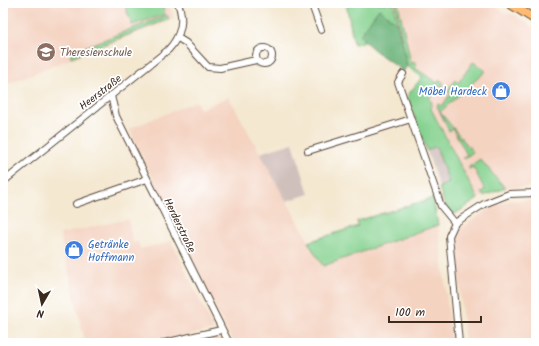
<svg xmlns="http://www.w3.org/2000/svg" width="539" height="346" viewBox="0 0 539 346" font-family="Kalam,sans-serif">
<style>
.built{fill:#f4d3c1}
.industrial{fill:#d0c0bc}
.green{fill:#84d18e;stroke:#607e56}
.forest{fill:#6bb379;stroke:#536e4c}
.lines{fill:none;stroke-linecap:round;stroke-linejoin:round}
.minor-casing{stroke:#574639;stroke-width:8}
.major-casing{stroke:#574639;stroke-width:10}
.minor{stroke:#fff;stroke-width:6}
.major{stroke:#ffbb71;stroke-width:8}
.labels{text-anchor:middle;stroke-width:3.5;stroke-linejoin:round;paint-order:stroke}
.education-label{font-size:11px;fill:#785e54;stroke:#fff;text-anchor:start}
.shop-label{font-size:11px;fill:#366cbe;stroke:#fff;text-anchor:end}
.street-label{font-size:11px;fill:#3b2a1e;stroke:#fff}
</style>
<rect width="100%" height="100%" fill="#fff"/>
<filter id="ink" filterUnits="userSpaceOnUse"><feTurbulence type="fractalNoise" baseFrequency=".025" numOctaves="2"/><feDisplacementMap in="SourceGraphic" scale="8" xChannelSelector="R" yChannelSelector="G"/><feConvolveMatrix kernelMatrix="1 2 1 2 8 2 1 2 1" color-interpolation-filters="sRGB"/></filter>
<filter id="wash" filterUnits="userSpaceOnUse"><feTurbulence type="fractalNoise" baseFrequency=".012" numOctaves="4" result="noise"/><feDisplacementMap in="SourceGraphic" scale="16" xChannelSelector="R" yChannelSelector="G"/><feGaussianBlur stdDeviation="0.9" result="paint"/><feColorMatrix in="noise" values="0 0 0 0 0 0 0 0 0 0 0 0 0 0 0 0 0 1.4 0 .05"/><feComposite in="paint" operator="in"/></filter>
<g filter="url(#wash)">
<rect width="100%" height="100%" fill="#f4e8d1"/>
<!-- built -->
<g class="built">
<path d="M10,3H168L174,19L3,85V6Z"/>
<path d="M393,3H492L505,13L515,15L536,29V187L505,188L490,192L478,199L431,109L428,100L436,87L407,66Z"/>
<path d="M229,97L312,247L413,234L438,225L452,343H234L221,320L129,129L196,101L200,109Z"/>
<path d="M536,200V343H465L455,240L457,231L485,211L496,205L511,201Z"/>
<path d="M128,219L133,242H138L140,249L167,243L171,240L214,330L153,343H85L60,234Z"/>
<path d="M216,333L222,343H175Z"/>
</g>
<!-- industrial -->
<g class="industrial">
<path d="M293,143L309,194L286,201L260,153Z"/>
<path d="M436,146L449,183L439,187L427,151Z"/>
</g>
<!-- green -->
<g class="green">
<path d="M124,3H162L165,14L132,25Z"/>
<path d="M346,3H393L397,23L379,9L361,35L364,41L361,43L354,44Z"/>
<path d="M395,3H398L411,63L415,62L417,64L415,68L437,83L440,80L443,82V87L439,85L429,99L432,102L431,109L478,199L455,214C444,211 442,196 439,187L449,183L436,146L427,151L407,96L422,77L407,66Z"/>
<path d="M167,15L169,19L71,57L70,53Z"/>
<path d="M473,62L486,71L440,112L473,152L464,159L463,158L467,155L453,129L449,131L437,106L438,104L442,106L451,93L447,91L455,80L458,83Z"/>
<path d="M480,159L505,188L483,196L481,192L485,190L473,167L469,169V167Z"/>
<path d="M433,198L438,225L323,266L308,242L358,226L357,221Z"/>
</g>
<!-- forest -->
<path class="forest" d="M379,9L397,23L407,66L403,72C389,59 371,51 360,35Z"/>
</g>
<g filter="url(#ink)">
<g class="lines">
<defs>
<g id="minor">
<path d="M308,3L312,5L321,30"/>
<path d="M178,38L186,43L208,67L220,68L256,60"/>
<circle cx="264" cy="56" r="8"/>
<path d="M403,74L398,82L441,206L455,223"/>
<path d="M111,96L116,116L229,343"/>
<path d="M308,151L411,119"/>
<path d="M3,182L168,50C181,36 185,21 178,3"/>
<path d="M76,204L147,179"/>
<path d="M164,343L221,330"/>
<path d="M459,343L449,236L455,223L484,204L509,194L536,193"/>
</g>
<path id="major" d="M509,3L536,20"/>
</defs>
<!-- minor casing -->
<use href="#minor" class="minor-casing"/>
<!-- major casing -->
<use href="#major" class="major-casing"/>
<!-- minor -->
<use href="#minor" class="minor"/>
<!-- major -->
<use href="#major" class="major"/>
</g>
</g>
<!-- icons -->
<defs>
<symbol id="school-disc" viewBox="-11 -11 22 22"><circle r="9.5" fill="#8d6e63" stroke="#fff"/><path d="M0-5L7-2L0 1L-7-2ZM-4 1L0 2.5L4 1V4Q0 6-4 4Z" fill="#fff"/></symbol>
<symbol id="shop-disc" viewBox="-11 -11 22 22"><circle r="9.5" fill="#3f7fe0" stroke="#fff"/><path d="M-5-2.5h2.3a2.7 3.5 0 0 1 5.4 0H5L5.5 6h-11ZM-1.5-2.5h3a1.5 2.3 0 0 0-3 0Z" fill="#fff"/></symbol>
</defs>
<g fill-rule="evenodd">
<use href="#school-disc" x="35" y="41" width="22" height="22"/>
<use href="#shop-disc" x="490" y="80" width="22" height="22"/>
<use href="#shop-disc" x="63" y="239" width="22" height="22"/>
</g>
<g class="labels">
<!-- education labels -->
<g class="education-label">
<text x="60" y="56">Theresienschule</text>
</g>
<!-- shop labels -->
<g class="shop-label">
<text x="487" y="95">Möbel Hardeck</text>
<text x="88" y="248" text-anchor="start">Getränke<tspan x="88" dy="13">Hoffmann</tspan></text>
</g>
<!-- street labels -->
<g class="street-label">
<text transform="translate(100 92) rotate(-38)" y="4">Heerstraße</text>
<text transform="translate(180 225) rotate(64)" y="4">Herderstraße</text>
</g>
</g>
<!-- margin -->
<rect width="539" height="346" fill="none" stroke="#fff" stroke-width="16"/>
<!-- north arrow -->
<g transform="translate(42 304) rotate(189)" stroke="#ffffff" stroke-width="3" paint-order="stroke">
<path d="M0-3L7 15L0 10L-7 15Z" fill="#3b2a1e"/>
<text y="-6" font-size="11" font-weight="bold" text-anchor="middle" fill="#3b2a1e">N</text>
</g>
<!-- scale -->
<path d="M389 316v6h92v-6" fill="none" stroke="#3b2a1e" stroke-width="2"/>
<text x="395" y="316" font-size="12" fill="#3b2a1e" stroke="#ffffff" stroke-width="3" paint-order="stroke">100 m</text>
</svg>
